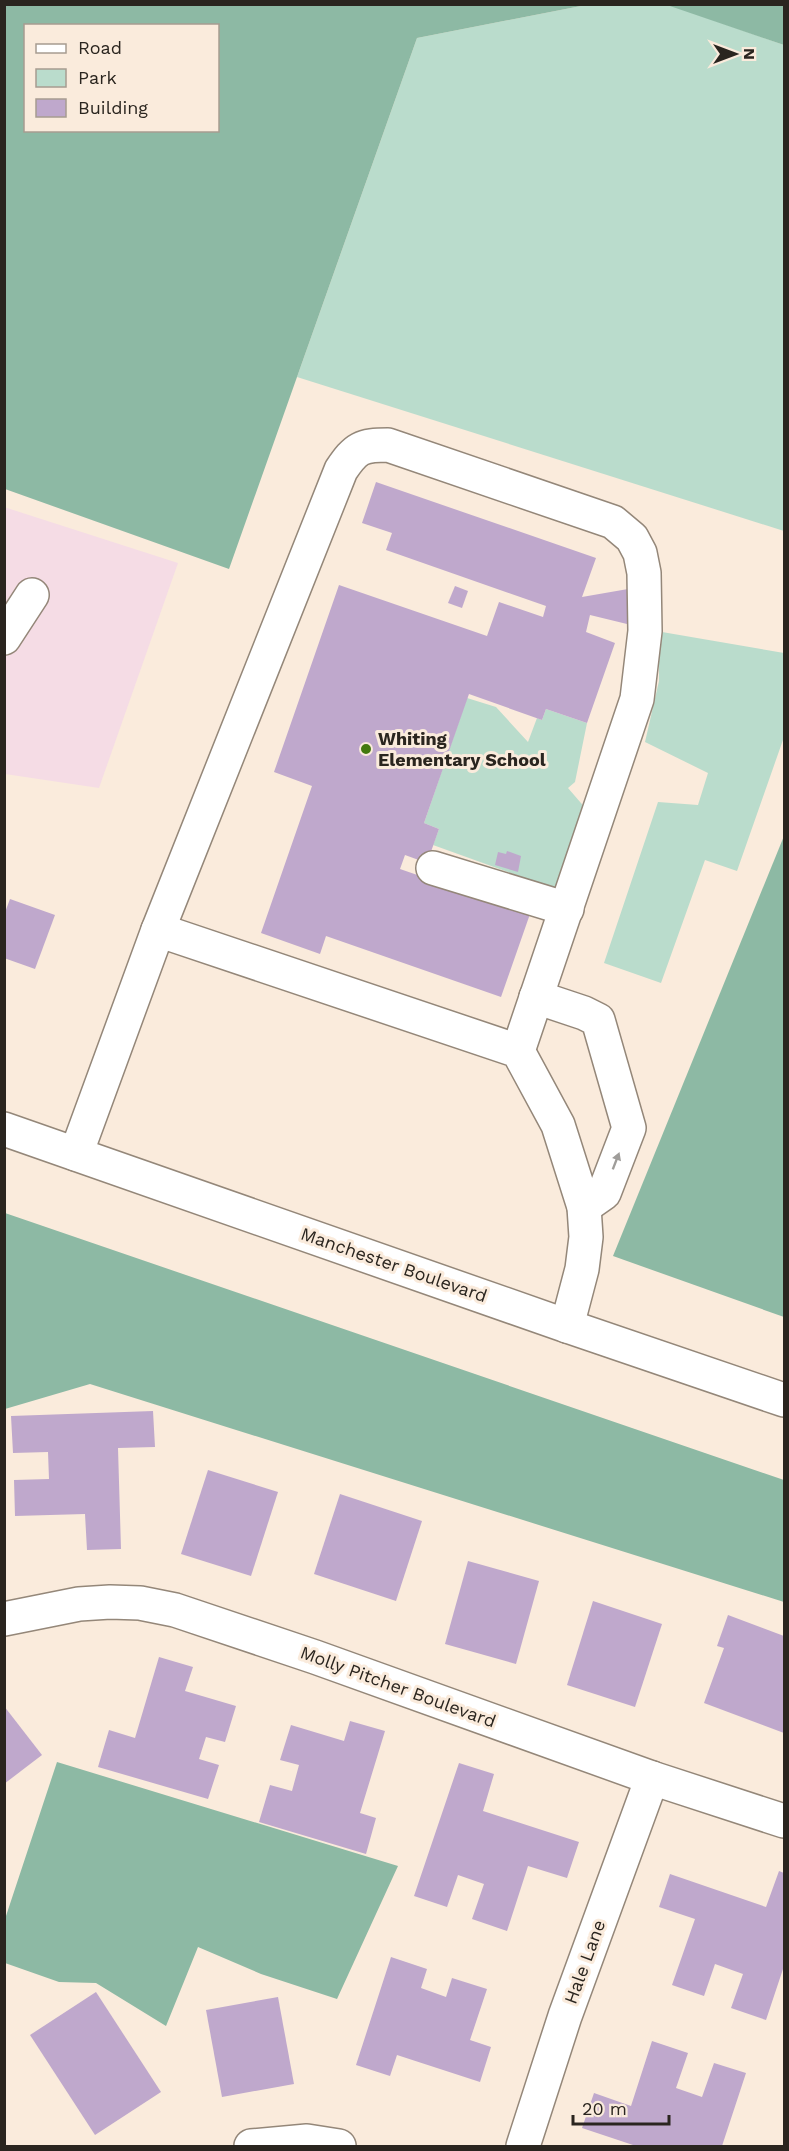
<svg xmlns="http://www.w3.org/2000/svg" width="789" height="2151" viewBox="0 0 789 2151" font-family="'Work Sans',sans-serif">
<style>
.commercial{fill:#f5dce5}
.green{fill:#badccc}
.forest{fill:#8db9a4;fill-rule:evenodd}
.building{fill:#bfa8cc}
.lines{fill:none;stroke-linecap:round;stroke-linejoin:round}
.minor-casing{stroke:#948779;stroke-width:36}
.minor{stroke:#fff;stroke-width:33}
.oneway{fill:#9f9d9a}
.poi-dot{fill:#42790e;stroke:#faebdc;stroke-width:2}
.labels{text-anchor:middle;stroke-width:6;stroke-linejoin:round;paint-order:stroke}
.poi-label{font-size:18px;font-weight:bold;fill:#2a251f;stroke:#faebdc;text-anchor:start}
.street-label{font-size:18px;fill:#2a251f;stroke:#faebdc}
</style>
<rect width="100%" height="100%" fill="#faebdc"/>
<!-- commercial -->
<path class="commercial" d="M4,507L178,563L99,788L5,774Z"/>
<!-- green -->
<g class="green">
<path d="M667,4L784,45V531L297,377L417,38L586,5Z"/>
<path d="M662,632L784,653V737L737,871L705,860L661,983L604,963L658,802L698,805L708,773L645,742L659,681V657Z"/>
<path d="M467,698L496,707L528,742L537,718L542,720L546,709L587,723L575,782L568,788L587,810L572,895L433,845L439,829L424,823Z"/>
</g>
<!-- forest -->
<g class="forest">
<path d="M5,4L586,5L417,38L229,569L5,489ZM26,26H218V130H26Z"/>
<path d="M667,5H784V45Z"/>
<path d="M784,836V1317L613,1256Z"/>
<path d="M5,1213L784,1480V1602L90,1384L5,1409Z"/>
<path d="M57,1762L398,1866L337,1999L261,1974L198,1947L166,2026L96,1983L59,1982L5,1963V1919Z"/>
</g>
<!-- building -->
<g class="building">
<path d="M376,482L596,558L582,597L628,589L627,624L590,615L586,632L615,643L587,723L546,709L542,720L469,694L424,823L439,829L427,863L405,855L400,869L530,914L501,997L326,936L320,954L261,933L312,786L274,772L339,585L487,636L499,602L543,617L546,606L386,550L392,533L362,523Z"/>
<path d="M455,586L468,591L462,608L448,603Z"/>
<path d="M507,851L521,856L518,872L495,865L498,852L506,854Z"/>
<path d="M10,899L55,915L35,969L4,958V915Z"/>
<path d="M153,1411L155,1447L118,1448L121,1549L87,1550L85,1514L15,1516L14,1480L49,1479L48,1452L13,1453L11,1416Z"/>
<path d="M208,1470L278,1492L251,1576L181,1554Z"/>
<path d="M340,1494L422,1521L396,1601L314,1574Z"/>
<path d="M468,1561L539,1581L516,1664L445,1644Z"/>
<path d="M593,1601L662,1624L635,1707L567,1685Z"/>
<path d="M728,1615L784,1636V1733L704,1703L724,1648L717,1646Z"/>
<path d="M159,1657L193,1667L185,1691L236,1706L225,1742L206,1737L199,1759L219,1765L208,1799L98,1767L109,1730L135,1738Z"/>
<path d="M4,1706L42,1755L4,1784Z"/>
<path d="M350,1721L385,1731L360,1813L376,1818L366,1854L259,1822L270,1785L292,1791L299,1765L280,1760L291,1725L344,1741Z"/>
<path d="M459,1763L494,1774L483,1811L579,1842L567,1878L528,1866L507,1931L472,1919L484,1884L458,1875L447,1907L414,1896Z"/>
<path d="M779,1871L784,1873V1966L766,2020L731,2008L743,1974L715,1964L704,1996L672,1985L695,1919L659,1907L670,1874L766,1907Z"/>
<path d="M391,1957L427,1969L421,1988L446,1997L452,1978L487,1989L470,2040L491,2047L480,2082L397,2055L390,2076L356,2065Z"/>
<path d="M96,1992L161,2092L95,2135L30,2035Z"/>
<path d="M278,1997L294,2084L222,2097L206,2010Z"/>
<path d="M652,2041L688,2053L676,2088L702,2097L714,2063L746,2073L722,2146H636L582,2128L594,2093L631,2106Z"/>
</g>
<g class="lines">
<defs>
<g id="minor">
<path d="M4,638L32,595"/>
<path d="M433,868L567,909"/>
<path d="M158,930L518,1051L558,1125L584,1207L586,1237L582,1269L567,1326"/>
<path d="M536,997L584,1013L598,1020L629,1128L604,1193L584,1207"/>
<path d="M4,1129L567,1326L784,1400"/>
<path d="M76,1154L158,930L341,470C356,448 361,445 388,445L613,522L632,538L640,553L644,573L645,631L637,699L518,1051"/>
<path d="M4,1619L79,1604L110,1602L140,1603L175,1610L315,1657L652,1778L784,1821"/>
<path d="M251,2146L307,2141L339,2146"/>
<path d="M523,2146L565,2016L652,1778"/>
</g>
</defs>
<!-- minor casing -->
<use href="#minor" class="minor-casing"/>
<!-- minor -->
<use href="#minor" class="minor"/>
</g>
<!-- one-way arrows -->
<defs><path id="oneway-solid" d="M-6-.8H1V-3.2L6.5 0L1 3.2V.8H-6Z" transform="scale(1.5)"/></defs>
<use class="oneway" href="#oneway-solid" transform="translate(616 1161) rotate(-69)"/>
<!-- markers -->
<circle class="poi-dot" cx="366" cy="749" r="6"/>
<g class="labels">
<!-- poi labels -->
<g class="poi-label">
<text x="378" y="745">Whiting<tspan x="378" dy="21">Elementary School</tspan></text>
</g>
<!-- street labels -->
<g class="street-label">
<text transform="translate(394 1265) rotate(19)" y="6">Manchester Boulevard</text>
<text transform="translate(398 1687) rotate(20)" y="6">Molly Pitcher Boulevard</text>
<text transform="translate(585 1962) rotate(-70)" y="6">Hale Lane</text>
</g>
</g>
<!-- border -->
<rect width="789" height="2151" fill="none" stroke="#2a251f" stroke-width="12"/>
<!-- legend -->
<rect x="24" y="24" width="195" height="108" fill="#faebdc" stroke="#a79c90" stroke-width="1.5"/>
<rect x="36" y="44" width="30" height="9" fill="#ffffff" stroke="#a79c90" stroke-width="1.5"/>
<text x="78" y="54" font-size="18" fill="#2a251f">Road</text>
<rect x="36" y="69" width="30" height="18" fill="#badccc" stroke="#a79c90" stroke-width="1.5"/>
<text x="78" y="84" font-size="18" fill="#2a251f">Park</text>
<rect x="36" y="99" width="30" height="18" fill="#bfa8cc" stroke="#a79c90" stroke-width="1.5"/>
<text x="78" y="114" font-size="18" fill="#2a251f">Building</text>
<!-- north arrow -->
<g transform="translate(735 54) rotate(90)" stroke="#faebdc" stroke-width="4.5" paint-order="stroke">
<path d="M0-4.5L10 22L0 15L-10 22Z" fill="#2a251f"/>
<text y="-9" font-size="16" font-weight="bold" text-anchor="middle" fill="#2a251f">N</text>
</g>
<!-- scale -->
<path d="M573 2115v9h96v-9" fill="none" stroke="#2a251f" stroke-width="3"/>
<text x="582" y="2115" font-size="18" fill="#2a251f" stroke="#faebdc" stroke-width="4.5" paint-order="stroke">20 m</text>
</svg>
